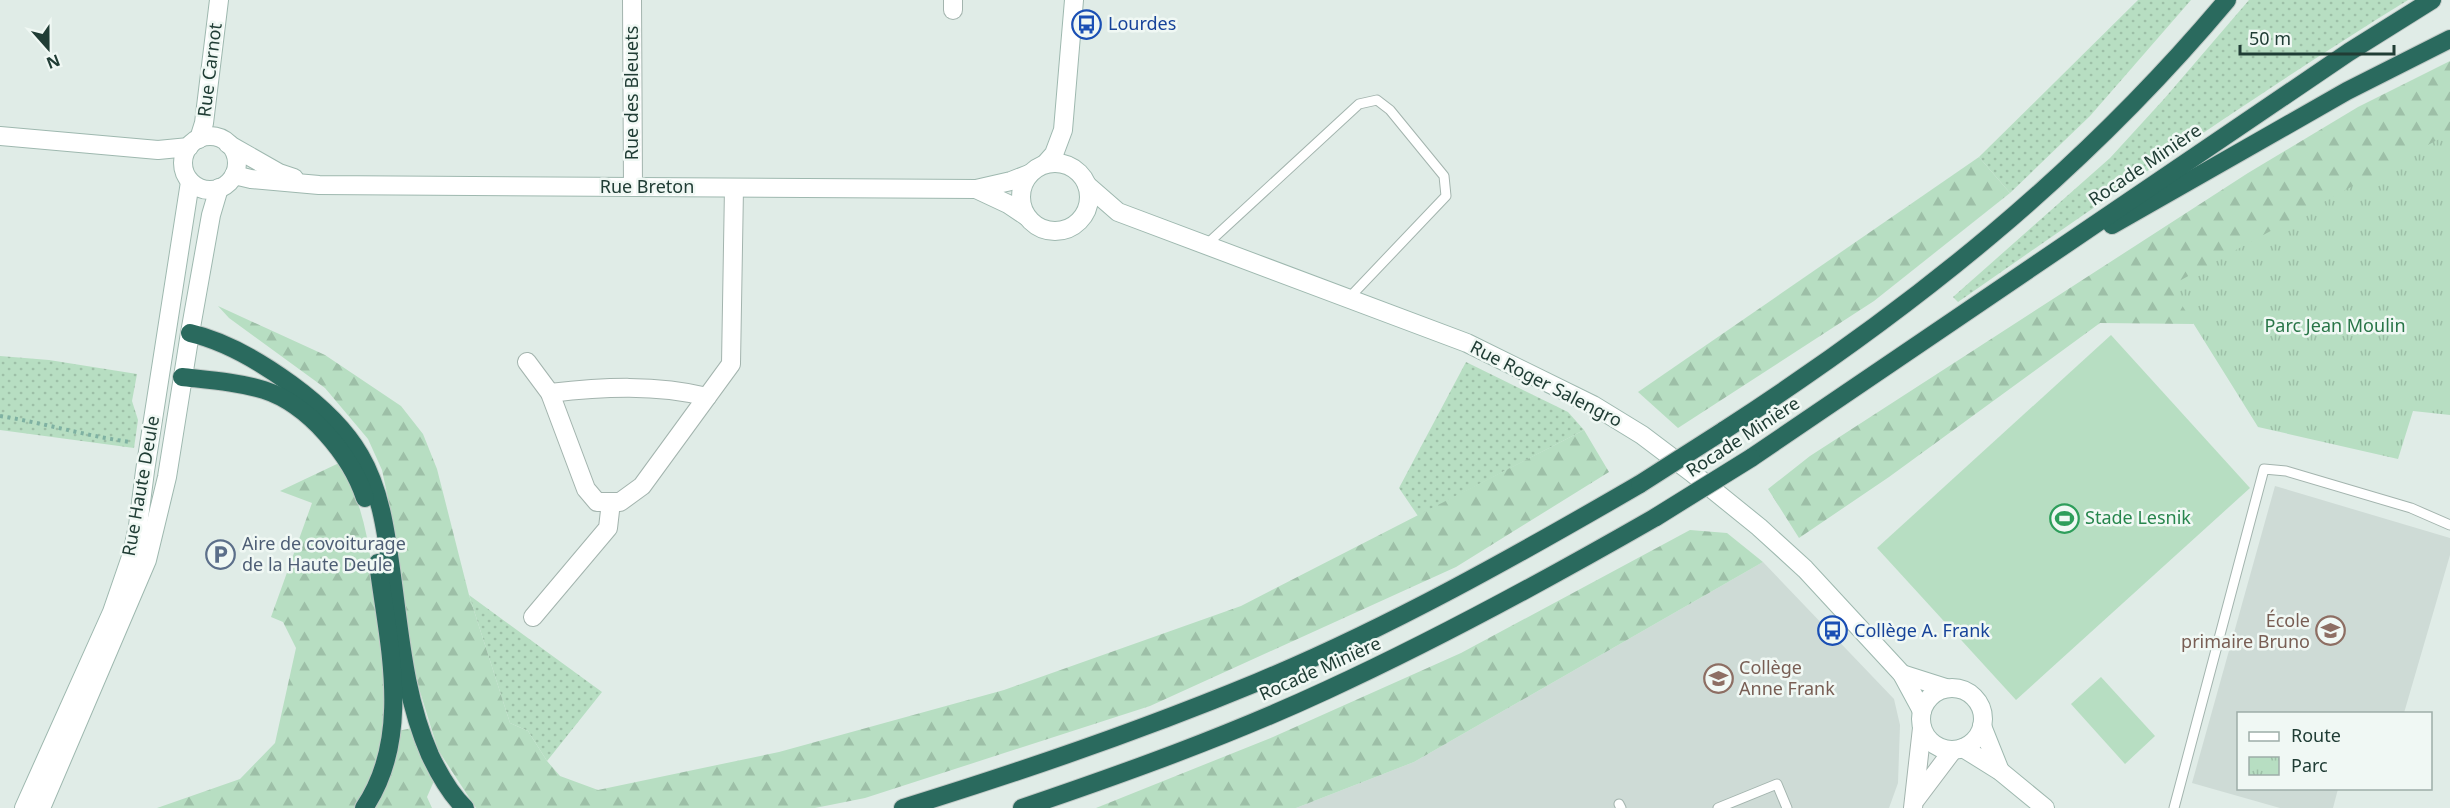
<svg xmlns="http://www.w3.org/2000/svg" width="2450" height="808" viewBox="0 0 2450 808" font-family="'Noto Sans',sans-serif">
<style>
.built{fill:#cedbd6}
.grass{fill:url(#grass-dots)}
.forest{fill:url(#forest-firs)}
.park{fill:url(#park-tufts)}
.pitch{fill:#b7dec2}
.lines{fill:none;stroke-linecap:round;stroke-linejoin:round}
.lane-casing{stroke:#a3b4ae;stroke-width:11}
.street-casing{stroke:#a3b4ae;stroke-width:20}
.secondary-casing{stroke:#9eb8af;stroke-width:20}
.highway-casing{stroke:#c1c9c6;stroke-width:20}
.path{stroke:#7fb1a2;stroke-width:4;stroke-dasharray:3 4.5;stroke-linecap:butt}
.lane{stroke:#fff;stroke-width:9}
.street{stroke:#fff;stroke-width:18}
.secondary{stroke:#fff;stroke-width:18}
.highway{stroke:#2a6a5e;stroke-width:18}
.highway-bridge-casing{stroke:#c1c9c6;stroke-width:20;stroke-linecap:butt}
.highway-bridge{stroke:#2a6a5e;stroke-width:18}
.labels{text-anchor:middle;stroke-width:5;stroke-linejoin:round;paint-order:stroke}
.transit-label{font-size:18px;fill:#164399;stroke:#f0f8f4;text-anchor:start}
.street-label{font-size:18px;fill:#203d35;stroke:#f0f8f4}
.park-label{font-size:18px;fill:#287547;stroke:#f0f8f4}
.leisure-label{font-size:18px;fill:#27864d;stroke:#f0f8f4;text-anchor:start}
.service-label{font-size:18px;fill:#4e5e75;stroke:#f0f8f4;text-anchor:start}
.education-label{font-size:18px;fill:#785e54;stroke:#f0f8f4;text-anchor:end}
</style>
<defs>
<pattern id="grass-dots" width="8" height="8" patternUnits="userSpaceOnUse" patternTransform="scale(1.5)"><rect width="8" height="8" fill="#b7dec2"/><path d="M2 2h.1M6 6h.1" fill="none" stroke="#9dbfa7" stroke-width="1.8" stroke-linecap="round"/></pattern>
<pattern id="forest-firs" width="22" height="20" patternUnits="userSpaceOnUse" patternTransform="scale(1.5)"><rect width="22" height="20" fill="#b7dec2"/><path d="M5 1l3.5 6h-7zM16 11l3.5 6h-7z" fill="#9dbfa7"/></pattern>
<pattern id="park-tufts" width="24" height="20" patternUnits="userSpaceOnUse" patternTransform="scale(1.5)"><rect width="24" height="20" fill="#b7dec2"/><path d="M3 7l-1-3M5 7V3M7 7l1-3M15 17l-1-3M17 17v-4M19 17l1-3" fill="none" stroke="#9dbfa7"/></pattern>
</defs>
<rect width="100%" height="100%" fill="#e0ece7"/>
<!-- built -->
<g class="built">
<path d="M2275,486L2450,538V555L2404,713L2238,714V788L2338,789L2333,808H2280L2192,783Z"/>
<path d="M1763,562L1894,699L1900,725L1898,783L1889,808H1296L1414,762Z"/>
</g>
<!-- grass -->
<g class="grass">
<path d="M2138,0H2191L2090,116L2010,193L1979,157Z"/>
<path d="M2249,0H2408C2254,95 2106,199 1958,302L1953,297L2110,158L2164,99Z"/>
<path d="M0,356L49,360L137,374L132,401L138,420L134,448L0,430Z"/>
<path d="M1466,362L1568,412L1584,430L1418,516L1399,488Z"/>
<path d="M469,595L602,692L547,761L528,731L510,723Z"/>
</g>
<!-- forest -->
<g class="forest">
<path d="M2450,61V198L2193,324L2100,323L1889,477L1799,538L1768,489L1810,456L2248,173L2358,107Z"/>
<path d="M1979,157L2010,193L1874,301L1678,428L1638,392Z"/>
<path d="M218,306L325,355L401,406L423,434L437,469L469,595L510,723L528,731L547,761L560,776L598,790L779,752L1004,690L1241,606L1584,430L1609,472L1456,567L1150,706L865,798L815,808H476L438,750L413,669L393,522L382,470L368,439L325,388L229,318Z"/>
<path d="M339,463C370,512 372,571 378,627C383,672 391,718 380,763C376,778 364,794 356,808H157L240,779L275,743L296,648L283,622L271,617L312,503L280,491Z"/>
<path d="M1690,530L1727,533L1763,562L1414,762L1296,808H1096L1273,737L1461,653Z"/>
<path d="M412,728L434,781L427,797L432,808H371L398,731Z"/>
</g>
<!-- park -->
<path class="park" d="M2450,133V415L2413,411L2398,459L2258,427L2170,286Z"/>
<!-- pitch -->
<g class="pitch">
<path d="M2111,335L2250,488L2016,700L1877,548Z"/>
<path d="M2101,677L2155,736L2125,764L2071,704Z"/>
</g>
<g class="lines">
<defs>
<g id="lane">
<path d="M1206,245L1359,104L1377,100L1390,110L1444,176L1446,196L1348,299"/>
<path d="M1619,804L1621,808"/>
<path d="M1718,808L1777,784L1787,808"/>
<path d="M2174,808L2264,469L2286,471L2411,508L2450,525"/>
</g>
<g id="street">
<path d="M632,0L633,187"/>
<path d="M953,0V10"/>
<path d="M527,362L550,393L586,489L597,502H620L642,486L731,364L734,188"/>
<path d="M550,393C602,387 657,384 707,397"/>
<path d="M533,617L608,528L611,502"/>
<path d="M1916,799L1953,750"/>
<path d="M1913,808L1922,728"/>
</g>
<g id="secondary">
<path d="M0,136L158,150L189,147"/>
<circle cx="210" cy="163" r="27"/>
<path d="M199,139L204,123L219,0"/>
<path d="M228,144L279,173L294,178"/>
<circle cx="1055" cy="197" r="34"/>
<path d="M1046,163L1054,154L1063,130L1074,0"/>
<path d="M234,175L251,179L319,185L976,189L1011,181L1029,174"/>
<path d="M1087,185L1118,212L1467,343L1593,405L1642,435L1691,472L1759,527L1805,569L1902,674L1922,711"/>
<path d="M976,189L1008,204L1026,216"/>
<path d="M1902,674L1946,688"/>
<circle cx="1952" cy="719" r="31"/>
<path d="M1982,726L2000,771"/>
<path d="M1963,748L2000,771L2045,808"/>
<path d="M24,808L112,612L132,554L138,526L145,471L190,182"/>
<path d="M41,808L147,560L167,477L190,333L211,215L219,188"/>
</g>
<g id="highway">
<path d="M2112,225L2347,91L2450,39"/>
<path d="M190,333C225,341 262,363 291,384C317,403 344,427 360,455C380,489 386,531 391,569C400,632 404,696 430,755C439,774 450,794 465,808"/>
<path d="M182,377C209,380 238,382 264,390C308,404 351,455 365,498"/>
<path d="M1723,431C1913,308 2081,174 2227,0"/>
<path d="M1751,458L2349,52L2432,0"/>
<path d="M364,808C413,736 388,643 378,563"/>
<path d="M903,808C1023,771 1142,730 1258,682C1390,627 1516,556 1640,484"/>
<path d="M1022,808C1125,773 1228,736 1327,690C1440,638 1548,579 1656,517"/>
</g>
</defs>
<!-- lane casing -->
<use href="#lane" class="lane-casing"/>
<!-- street casing -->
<use href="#street" class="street-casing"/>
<!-- secondary casing -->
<use href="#secondary" class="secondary-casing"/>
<!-- highway casing -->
<use href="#highway" class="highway-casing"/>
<!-- path -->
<path class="path" d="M0,416C44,423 86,436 130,442"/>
<!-- lane -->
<use href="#lane" class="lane"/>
<!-- street -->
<use href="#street" class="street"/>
<!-- secondary -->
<use href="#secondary" class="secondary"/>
<!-- highway -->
<use href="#highway" class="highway"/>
<defs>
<g id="highway-bridge">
<path d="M1640,484L1723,431"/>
<path d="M1656,517L1751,458"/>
</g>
</defs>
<!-- highway-bridge casing -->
<use href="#highway-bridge" class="highway-bridge-casing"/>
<!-- highway-bridge -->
<use href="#highway-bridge" class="highway-bridge"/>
</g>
<!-- icons -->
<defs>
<symbol id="bus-ring" viewBox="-11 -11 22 22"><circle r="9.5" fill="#f0f8f4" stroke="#1a4fb4" stroke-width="1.5"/><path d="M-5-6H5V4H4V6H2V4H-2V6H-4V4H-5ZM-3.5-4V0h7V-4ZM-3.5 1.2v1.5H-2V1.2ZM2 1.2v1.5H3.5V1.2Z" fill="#1a4fb4"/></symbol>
<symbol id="stadium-ring" viewBox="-11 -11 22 22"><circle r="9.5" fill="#f0f8f4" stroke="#2e9e5b" stroke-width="1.5"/><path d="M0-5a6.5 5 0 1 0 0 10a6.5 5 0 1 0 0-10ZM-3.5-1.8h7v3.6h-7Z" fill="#2e9e5b"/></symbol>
<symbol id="parking-ring" viewBox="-11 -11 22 22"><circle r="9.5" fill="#f0f8f4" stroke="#5c6f8a" stroke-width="1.5"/><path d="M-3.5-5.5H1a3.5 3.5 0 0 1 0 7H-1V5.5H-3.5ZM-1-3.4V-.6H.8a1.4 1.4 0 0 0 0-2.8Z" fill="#5c6f8a"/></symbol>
<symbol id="school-ring" viewBox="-11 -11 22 22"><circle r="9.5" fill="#f0f8f4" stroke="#8d6e63" stroke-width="1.5"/><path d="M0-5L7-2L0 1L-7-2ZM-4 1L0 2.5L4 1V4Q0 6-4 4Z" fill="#8d6e63"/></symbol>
</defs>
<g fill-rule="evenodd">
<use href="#bus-ring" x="1070" y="8" width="33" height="33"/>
<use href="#stadium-ring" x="2048" y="502" width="33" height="33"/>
<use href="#parking-ring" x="204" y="538" width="33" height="33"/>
<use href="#bus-ring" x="1816" y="614" width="33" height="33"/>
<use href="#school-ring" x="2314" y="614" width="33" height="33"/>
<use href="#school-ring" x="1702" y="662" width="33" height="33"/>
</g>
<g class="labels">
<!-- transit labels -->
<g class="transit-label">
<text x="1108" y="30">Lourdes</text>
<text x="1854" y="637">Collège A. Frank</text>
</g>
<!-- street labels -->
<g class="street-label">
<text transform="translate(210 70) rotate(-83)" y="6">Rue Carnot</text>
<text transform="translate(632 93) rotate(-90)" y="6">Rue des Bleuets</text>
<text transform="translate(2145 165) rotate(-34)" y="6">Rocade Minière</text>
<text x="647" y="193">Rue Breton</text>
<text transform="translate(1546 384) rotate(27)" y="6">Rue Roger Salengro</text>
<text transform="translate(1743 437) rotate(-33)" y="6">Rocade Minière</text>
<text transform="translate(141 486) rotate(-80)" y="6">Rue Haute Deule</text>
<text transform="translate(1320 669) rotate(-24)" y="6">Rocade Minière</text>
</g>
<!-- park labels -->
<g class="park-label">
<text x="2335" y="332">Parc Jean Moulin</text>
</g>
<!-- leisure labels -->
<g class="leisure-label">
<text x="2085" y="524">Stade Lesnik</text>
</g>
<!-- service labels -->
<g class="service-label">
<text x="242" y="550">Aire de covoiturage<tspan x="242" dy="21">de la Haute Deule</tspan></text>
</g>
<!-- education labels -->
<g class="education-label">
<text x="2310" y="627">École<tspan x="2310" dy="21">primaire Bruno</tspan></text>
<text x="1739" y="674" text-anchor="start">Collège<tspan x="1739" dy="21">Anne Frank</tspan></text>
</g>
</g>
<!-- legend -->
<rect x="2237" y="712" width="195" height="78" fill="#f0f8f4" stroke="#9dada8" stroke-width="1.5"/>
<rect x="2249" y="732" width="30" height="9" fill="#ffffff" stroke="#9dada8" stroke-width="1.5"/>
<text x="2291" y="742" font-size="18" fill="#203d35">Route</text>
<rect x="2249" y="757" width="30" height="18" fill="url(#park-tufts)" stroke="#9dada8" stroke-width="1.5"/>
<text x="2291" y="772" font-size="18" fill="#203d35">Parc</text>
<!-- north arrow -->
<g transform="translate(48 48) rotate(159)" stroke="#f0f8f4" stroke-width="4.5" paint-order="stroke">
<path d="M0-4.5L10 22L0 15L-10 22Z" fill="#203d35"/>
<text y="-9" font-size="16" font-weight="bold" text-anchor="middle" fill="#203d35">N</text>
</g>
<!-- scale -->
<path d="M2240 45v9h154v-9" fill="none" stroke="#203d35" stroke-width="3"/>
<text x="2249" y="45" font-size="18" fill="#203d35" stroke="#f0f8f4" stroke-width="4.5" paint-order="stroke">50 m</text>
</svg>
